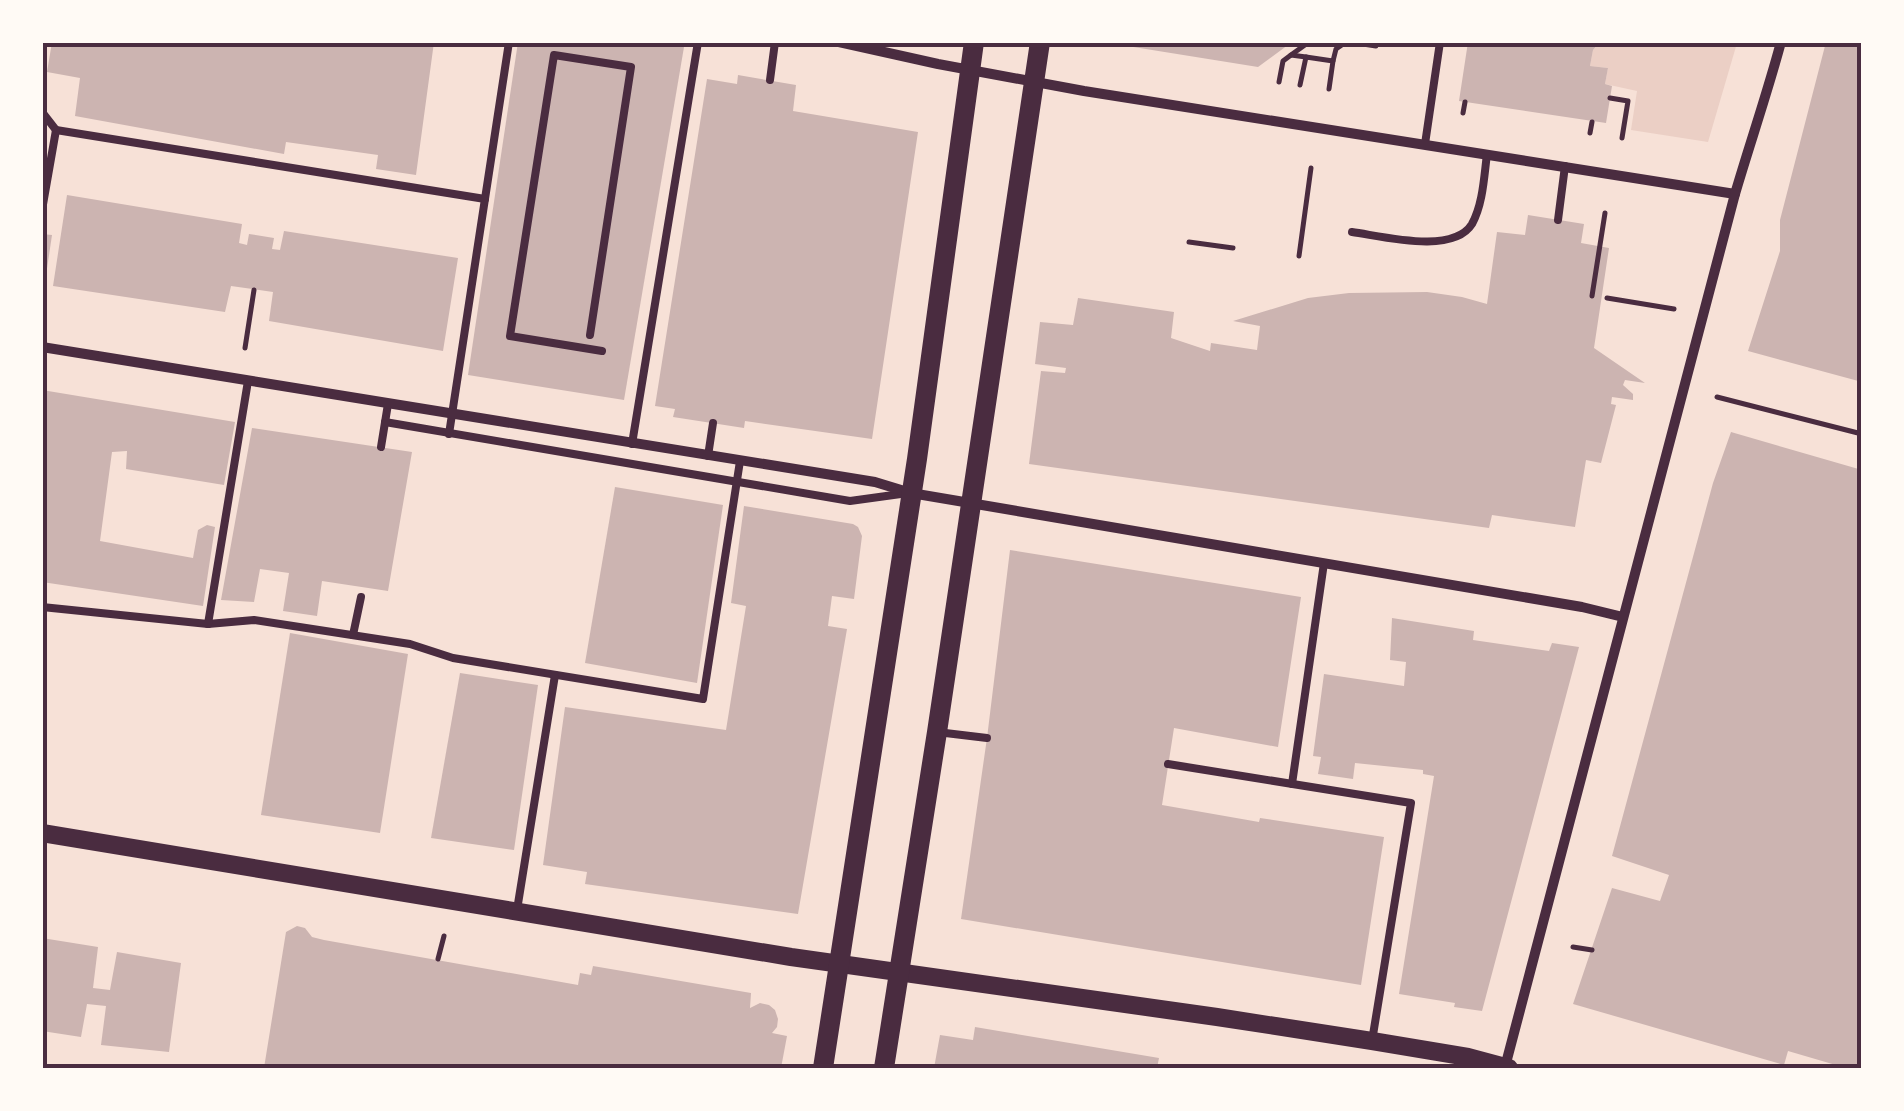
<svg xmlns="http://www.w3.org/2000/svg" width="1904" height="1111" viewBox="0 0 1904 1111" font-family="'IBM Plex Serif',serif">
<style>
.green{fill:#ebcfc5}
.building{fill:#ccb4b1}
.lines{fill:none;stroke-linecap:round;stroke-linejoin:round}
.path{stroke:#4a2c40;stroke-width:5}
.service{stroke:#4a2c40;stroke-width:8}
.minor{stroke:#4a2c40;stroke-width:10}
.tertiary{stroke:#4a2c40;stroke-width:18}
.secondary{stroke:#4a2c40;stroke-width:20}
.neatline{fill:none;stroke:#4a2c40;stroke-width:4}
</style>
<rect width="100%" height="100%" fill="#f7e1d7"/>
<!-- green -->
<path class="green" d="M1600,43H1737L1708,142L1631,130L1637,91L1605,84L1608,68L1590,66L1593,50Z"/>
<!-- building -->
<g class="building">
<path d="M52,42H434L416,175L376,169L378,155L286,142L284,154L75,116L80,78L47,72Z"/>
<path d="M518,42H653L684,47L624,400L468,375Z"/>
<path d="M1121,42H1292L1258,67L1121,45Z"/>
<path d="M1468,42H1600L1593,50L1590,66L1608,68L1605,84L1612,86L1606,123L1459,101Z"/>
<path d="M1826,42H1862V382L1748,351L1780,251V220Z"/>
<path d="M738,75L796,85L793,111L918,132L872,439L745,421L744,428L673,417L675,409L655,406L707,79L737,84Z"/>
<path d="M67,195L242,224L239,243L247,245L249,234L274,238L272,249L280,250L284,231L458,258L443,351L269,321L273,292L231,286L225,312L53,286Z"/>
<path d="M1528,215L1584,224L1581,243L1609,248L1594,348L1645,383L1625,380L1623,385L1633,394V400L1612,397L1611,404L1616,405L1601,463L1586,460L1575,527L1492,515L1489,528L1029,464L1041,371L1065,373L1066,368L1035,364L1040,322L1073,325L1078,298L1174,312L1171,338L1210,351L1211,343L1257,350L1260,326L1233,321L1308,298L1349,293L1427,292L1462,297L1487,304L1497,232L1525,235Z"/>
<path d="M42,234L52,235L45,282L42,281Z"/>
<path d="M42,390L235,422L224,485L126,469L127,451L112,452L100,541L193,558L198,530L207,525L215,527L203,606L42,582Z"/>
<path d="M252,428L412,452L388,591L322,581L317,616L283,611L289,573L260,569L254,602L221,600Z"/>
<path d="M1731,432L1862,470V1068H1846L1788,1051L1784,1065L1573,1004L1612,888L1660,901L1669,875L1612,856L1713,483Z"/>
<path d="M615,487L723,505L697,683L585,663Z"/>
<path d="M744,506L853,524L858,527L862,536L854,599L832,596L828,626L847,629L798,914L585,884L587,872L543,865L565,707L726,730L746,606L731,603Z"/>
<path d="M1010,550L1301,597L1278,747L1174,728L1162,805L1259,822L1260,818L1384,837L1361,985L961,919L987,738Z"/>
<path d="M1392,618L1474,631L1473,640L1549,651L1552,643L1579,647L1482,1011L1454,1007L1455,1003L1399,994L1434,776L1423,774V770L1355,763L1353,779L1318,774L1321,757L1313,756L1324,674L1404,686L1406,662L1390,660Z"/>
<path d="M290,633L408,654L380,833L261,815Z"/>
<path d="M460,673L538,685L514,850L431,838Z"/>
<path d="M297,926L305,928L312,937L324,940L578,985L580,973L591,975L593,966L751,993L750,1008L760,1003L769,1005L775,1010L778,1019L777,1027L772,1033L787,1036L781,1068H264L286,932Z"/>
<path d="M42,938L98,947L93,988L110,990L117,952L181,963L169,1052L101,1045L106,1006L87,1004L81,1037L42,1031Z"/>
<path d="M975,1027L1159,1058L1157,1068H934L940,1035L973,1040Z"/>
</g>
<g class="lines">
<!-- path -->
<g class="path">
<path d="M1350,42L1376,46L1377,42"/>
<path d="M1291,55L1309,42"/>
<path d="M1279,82L1283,61L1291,55L1306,57"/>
<path d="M1300,85L1306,57L1333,61L1336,49L1346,42"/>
<path d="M1329,89L1333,61"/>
<path d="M1610,98L1628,101L1622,138"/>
<path d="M1463,113L1465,102"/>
<path d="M1590,133L1592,122"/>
<path d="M1189,242L1233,248"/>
<path d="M1299,256L1311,168"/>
<path d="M1592,296L1605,213"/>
<path d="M1607,298L1674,309"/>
<path d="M245,348L254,290"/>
<path d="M1717,397L1862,434"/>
<path d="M1573,947L1592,950"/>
<path d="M438,959L444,936"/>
</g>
<!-- service -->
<g class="service">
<path d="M770,80L775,42"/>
<path d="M42,112L56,130L485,199"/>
<path d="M1425,144L1440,42"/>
<path d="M42,210L56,130"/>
<path d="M1558,220L1565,166"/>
<path d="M1352,232C1382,236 1453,255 1472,224C1483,204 1484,177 1487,154"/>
<path d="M590,335L631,67L554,55L510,336L602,351"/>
<path d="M385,422L850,501L908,493"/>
<path d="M449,434L509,42"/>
<path d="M632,444L698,42"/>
<path d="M381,447L388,404"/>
<path d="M708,456L713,423"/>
<path d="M42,607L208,624L254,620L410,644L453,658L703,699L740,461"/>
<path d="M208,624L248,381"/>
<path d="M353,635L361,597"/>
<path d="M937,732L987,738"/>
<path d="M1168,764L1411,803L1372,1041"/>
<path d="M1292,784L1324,563"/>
<path d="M517,910L555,675"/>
</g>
<!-- minor -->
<g class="minor">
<path d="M839,42L938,64L1084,91L1735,194"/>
<path d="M42,347L875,482L911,493L1582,607L1623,617"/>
<path d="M1505,1067L1735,194C1750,143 1767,94 1781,42"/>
</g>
<!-- tertiary -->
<path class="tertiary" d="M42,833L791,957L1217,1017L1372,1041L1468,1057L1509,1068"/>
<!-- secondary -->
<g class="secondary">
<path d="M823,1068L917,459L974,42"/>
<path d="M884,1068L937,732L1040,42"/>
</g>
</g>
<!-- border -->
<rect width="1904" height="1111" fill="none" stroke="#fffaf5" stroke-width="90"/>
<rect x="45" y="45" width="1814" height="1021" class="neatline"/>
</svg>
